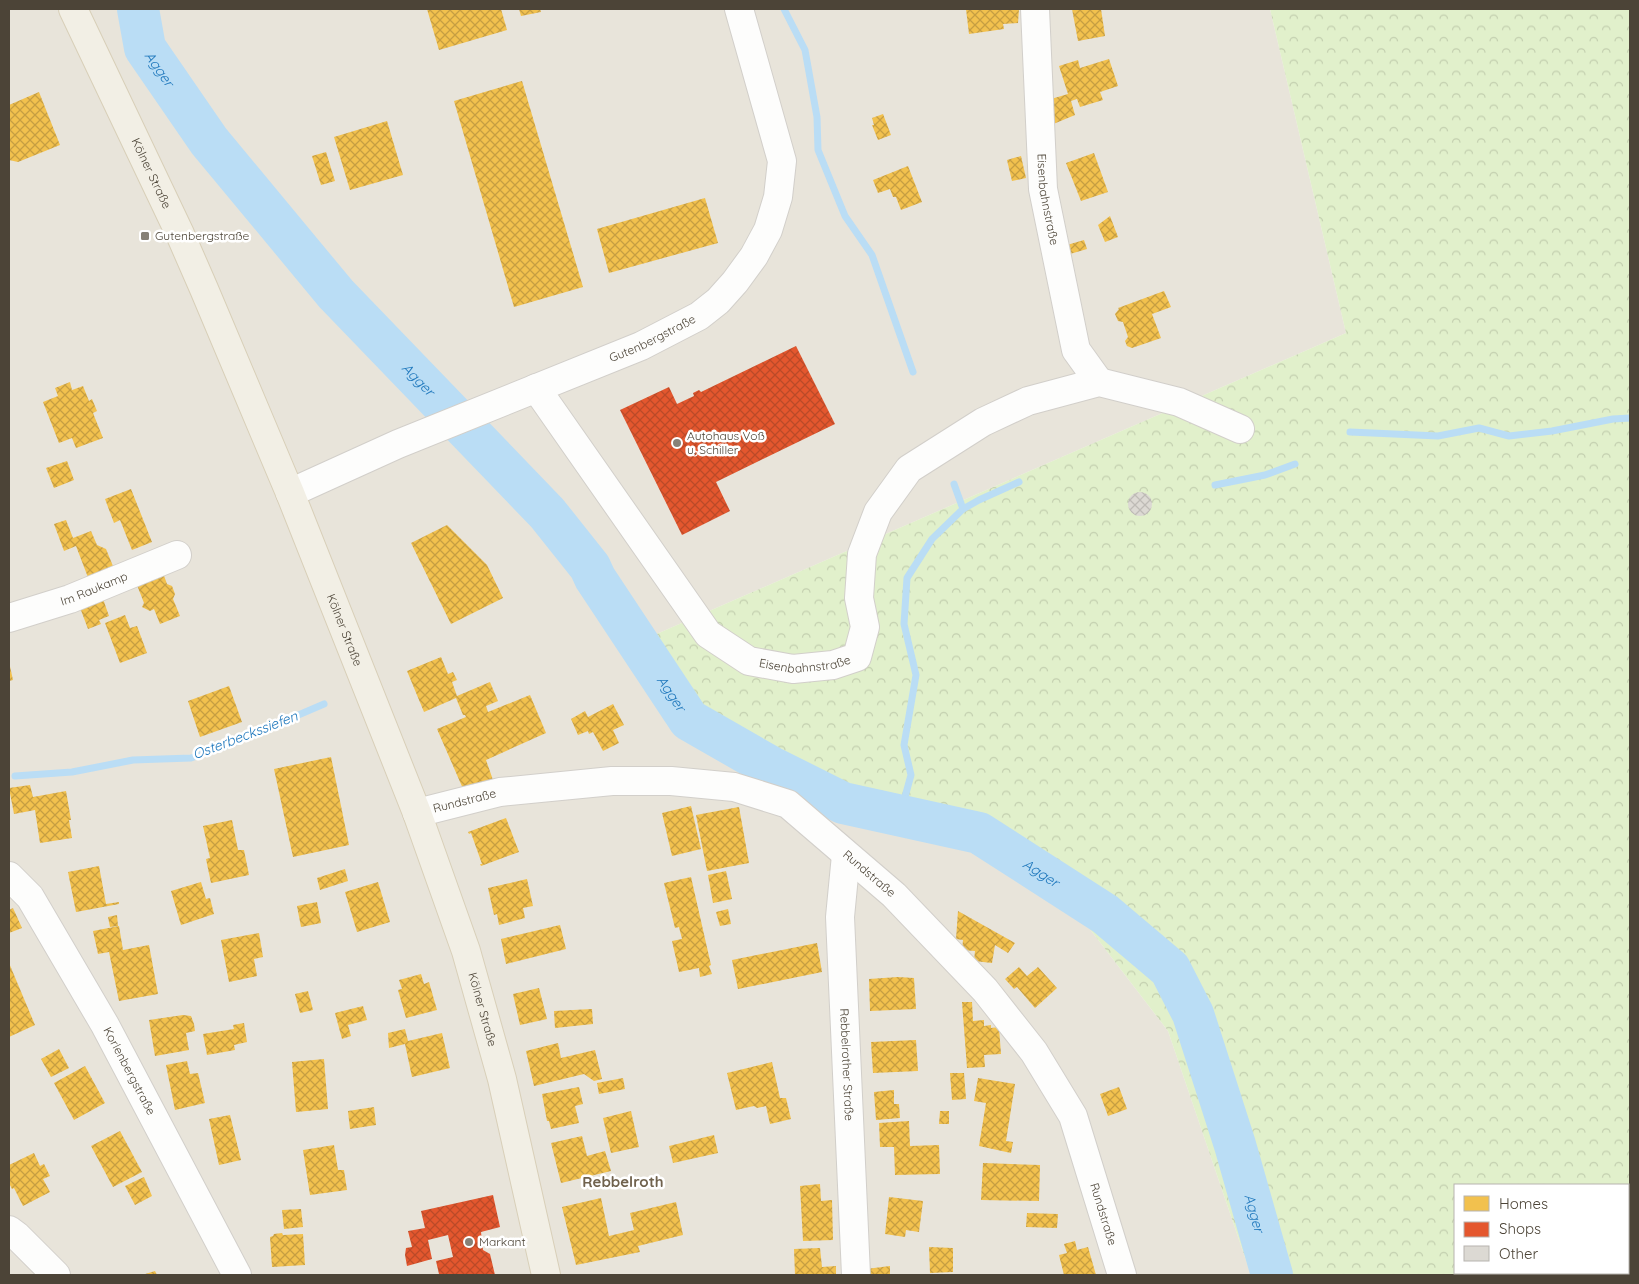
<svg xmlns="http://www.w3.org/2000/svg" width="1639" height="1284" viewBox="0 0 1639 1284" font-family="Quicksand,sans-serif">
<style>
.residential{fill:#e8e4da}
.forest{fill:url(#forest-crowns);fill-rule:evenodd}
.homes{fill:url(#homes-cross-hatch)}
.shops{fill:url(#shops-cross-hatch)}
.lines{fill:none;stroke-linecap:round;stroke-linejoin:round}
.stream{stroke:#baddf5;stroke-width:7}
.river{stroke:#baddf5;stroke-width:42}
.building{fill:url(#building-cross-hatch)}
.minor-casing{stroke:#d2cfca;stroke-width:30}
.primary-casing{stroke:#d8cfb8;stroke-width:30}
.minor{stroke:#fdfdfc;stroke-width:28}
.primary{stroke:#f2efe5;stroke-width:28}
.poi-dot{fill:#878177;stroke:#fff;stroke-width:2}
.labels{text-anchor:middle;stroke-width:5;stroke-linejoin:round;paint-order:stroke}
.street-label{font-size:12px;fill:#4c4437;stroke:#fff}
.poi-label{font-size:12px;fill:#4c4437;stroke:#fff;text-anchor:start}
.water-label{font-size:14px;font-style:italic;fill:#2179bd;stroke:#fff}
.quarter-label{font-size:15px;font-weight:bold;fill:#70624d;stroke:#fff}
</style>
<defs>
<pattern id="forest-crowns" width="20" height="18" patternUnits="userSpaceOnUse" patternTransform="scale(1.25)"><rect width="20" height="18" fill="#e1f0cb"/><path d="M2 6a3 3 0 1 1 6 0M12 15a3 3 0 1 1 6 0" fill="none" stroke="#c3cfaf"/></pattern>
<pattern id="homes-cross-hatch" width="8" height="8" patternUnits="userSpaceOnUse" patternTransform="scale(1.25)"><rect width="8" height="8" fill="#f2c14e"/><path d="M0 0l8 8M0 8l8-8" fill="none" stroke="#c69e42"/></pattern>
<pattern id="shops-cross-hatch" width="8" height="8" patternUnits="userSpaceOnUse" patternTransform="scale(1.25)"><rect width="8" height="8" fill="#e4572e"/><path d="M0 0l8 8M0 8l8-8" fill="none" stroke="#bb4a28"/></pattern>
<pattern id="building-cross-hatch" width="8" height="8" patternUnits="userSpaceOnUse" patternTransform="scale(1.25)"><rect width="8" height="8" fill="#dcd9d3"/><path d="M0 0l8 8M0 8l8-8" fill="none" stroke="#bebbb6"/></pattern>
</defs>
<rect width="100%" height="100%" fill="#f4f2ed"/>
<!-- residential -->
<path class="residential" d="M9,9H1270L1346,333L652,636L667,725L910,803L1076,911L1168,1031L1251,1275H9Z"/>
<!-- forest -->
<path class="forest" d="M1270,9H1630V1275H1251L1168,1031L1076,911L910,803L667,725L652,636L1346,333ZM1455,1185H1628V1273H1455Z"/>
<!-- homes -->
<g class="homes">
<path d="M427,9H501L507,30L439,50Z"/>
<path d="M519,9H540L541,12L521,16Z"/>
<path d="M966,9H1019L1018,23L1003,24L1004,29L969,34Z"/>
<path d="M1072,9H1101L1105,36L1078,41Z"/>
<path d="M1109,59L1118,86L1100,92L1103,100L1080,107L1077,99L1071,101L1075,115L1051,125V99L1068,94L1059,66L1078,60L1080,68Z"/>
<path d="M522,81L583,287L514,307L454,101Z"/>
<path d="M39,92L60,145L18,162L9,160V105Z"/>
<path d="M883,114L891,135L878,140L872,125H874L872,118Z"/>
<path d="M387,121L403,175L350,190L334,137Z"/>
<path d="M326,152L335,181L321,185L312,156Z"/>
<path d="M1094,153L1108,192L1081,201L1066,163Z"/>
<path d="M1021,156L1026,178L1012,181L1007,160Z"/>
<path d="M908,166L922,202L901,210L896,197H893L890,189L878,193L873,180Z"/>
<path d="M705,198L718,243L609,273L597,229Z"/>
<path d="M1110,216L1118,237L1105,242L1098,225Z"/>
<path d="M1084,240L1087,249L1070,254L1067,245Z"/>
<path d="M1164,291L1171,307L1152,314L1161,338L1132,348L1127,346L1125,341L1128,337L1123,322L1118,321L1115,314L1119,309L1118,308Z"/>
<path d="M70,382L72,390L83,386L89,401L92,399L97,411L93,413L103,438L76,448L72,438L59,443L43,402L58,396L55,388Z"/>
<path d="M67,461L74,480L54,488L46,468Z"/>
<path d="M131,489L152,542L132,550L120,520L114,523L105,499Z"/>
<path d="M66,520L73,538L91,531L97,545L106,549L115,571L89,580L76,546L64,551L54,524Z"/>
<path d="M447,525L487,565L503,598L451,624L411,543Z"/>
<path d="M162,570L167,584L172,586L175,594L173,599L180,616L160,624L154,609L150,611L142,607L144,603L135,580Z"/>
<path d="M102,596L109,616L99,620L101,624L88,629L79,605Z"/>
<path d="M125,615L130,628L137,626L147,653L120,663L105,623Z"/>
<path d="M441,657L448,674L453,672L457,680L452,682L457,696L490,682L498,701L486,706L488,712L530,695L546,733L486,760L493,780L464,791L437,729L466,717L465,715H463L456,698L424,712L407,671Z"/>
<path d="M9,662L13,680L9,681Z"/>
<path d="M229,686L242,722L200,737L188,701Z"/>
<path d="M613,704L624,725L613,730L619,743L603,751L593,732L589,734L588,731L578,735L571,719L585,711L588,717Z"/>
<path d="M331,757L349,845L293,857L274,769Z"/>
<path d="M30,785L33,797L66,791L71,820H69L72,838L40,843L35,810L14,814L9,788Z"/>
<path d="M691,806L701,849L672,856L662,813Z"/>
<path d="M739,807L749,863L707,871L696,815Z"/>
<path d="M506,818L519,852L481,866L480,864H482L471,833L469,834L468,832Z"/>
<path d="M232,820L238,850H244L249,875L211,883L206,859L210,858L203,826Z"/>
<path d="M99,866L106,904L119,902V904L76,912L68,872Z"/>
<path d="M345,869L348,881L320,890L317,878Z"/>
<path d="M726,871L732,899L713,903L708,875Z"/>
<path d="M691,877L711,965L709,966L712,974L700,977L699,968L679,972L672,941L682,939L679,927L675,928L664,883Z"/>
<path d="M527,879L533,906L523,908L525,918L499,925L497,914L494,915L488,888Z"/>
<path d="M201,882L206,899L210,898L214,914L181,925L171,891Z"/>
<path d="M378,882L390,922L357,932L345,892Z"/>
<path d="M317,902L321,923L301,927L297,906Z"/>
<path d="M13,908L22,928L9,933V910Z"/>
<path d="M728,909L731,924L720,926L716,912Z"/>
<path d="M958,911L1015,943L1008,953L995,945L992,963L974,961L975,951L962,950L963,940L956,939Z"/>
<path d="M117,915L118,926L110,927L108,917Z"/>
<path d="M560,925L566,949L506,964L501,939Z"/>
<path d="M119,926L123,950L149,945L158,994L119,1001L109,952L98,954L93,931Z"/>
<path d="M259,933L263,957L254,959L257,976L229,982L221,940Z"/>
<path d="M817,943L822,972L738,989L732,960Z"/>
<path d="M9,963L35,1025L9,1037Z"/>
<path d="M1019,967L1027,976L1038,967L1057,988L1035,1008L1017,987L1014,989L1005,979Z"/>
<path d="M421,974L424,984L429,982L437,1010L406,1018L398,990L402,989L399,980Z"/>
<path d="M898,977L914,978L916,1009L870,1011L869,979Z"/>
<path d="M539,988L547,1019L520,1025L513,994Z"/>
<path d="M308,991L313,1010L300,1013L295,994Z"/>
<path d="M962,1002H972L973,1021L984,1020V1026L991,1025V1028L999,1027L1001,1054L984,1055L985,1067L967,1068Z"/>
<path d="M363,1006L367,1020L348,1025L351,1036L342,1039L335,1013Z"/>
<path d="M592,1009L593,1024L555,1028L554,1011Z"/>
<path d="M183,1015L191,1016L194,1024L195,1031L186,1033L189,1050L155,1056L149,1020Z"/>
<path d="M244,1023L247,1042L234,1045L235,1050L207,1055L203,1034L234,1029L233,1025Z"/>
<path d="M405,1029L408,1041L442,1033L450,1068L412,1077L405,1044L389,1048L388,1033Z"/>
<path d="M916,1040L918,1071L873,1073L871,1042Z"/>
<path d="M558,1043L561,1058L595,1050L602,1079L594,1081L584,1074L534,1086L526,1051Z"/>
<path d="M59,1049L69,1068L51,1077L41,1059Z"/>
<path d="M324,1059L328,1109L296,1112L292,1062Z"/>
<path d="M187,1061L190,1074L198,1073L205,1103L175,1110L166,1065Z"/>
<path d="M772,1062L780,1098H786L791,1119L770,1124L766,1106L757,1108L754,1106L736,1110L727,1073Z"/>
<path d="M85,1066L105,1103L74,1120L54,1083Z"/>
<path d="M950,1073H964L966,1099L952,1100Z"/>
<path d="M623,1078L625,1089L599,1094L597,1083Z"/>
<path d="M978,1078L1015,1084L1006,1141L1013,1142L1011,1153L979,1146L986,1103L974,1101Z"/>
<path d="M579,1087L583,1104L575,1106L579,1123L551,1129L549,1121H547L542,1094Z"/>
<path d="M1119,1087L1127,1109L1108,1116L1100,1094Z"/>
<path d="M894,1090V1104H899L900,1118L876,1120L874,1092Z"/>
<path d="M374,1107L376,1125L350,1129L348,1111Z"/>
<path d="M631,1111L639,1147L611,1153L603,1118Z"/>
<path d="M940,1111H949V1124H939Z"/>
<path d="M230,1115L241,1160L219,1165L209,1119Z"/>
<path d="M909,1121L910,1146L939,1145L940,1174L895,1175L894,1147H880L879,1123Z"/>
<path d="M120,1131L142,1172L113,1187L91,1146Z"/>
<path d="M714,1135L718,1153L673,1163L669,1146Z"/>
<path d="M582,1136L587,1156L605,1151L611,1171L561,1183L551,1143Z"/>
<path d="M334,1145L338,1170H344L347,1190L310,1195L303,1150Z"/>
<path d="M34,1153L40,1166L44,1164L50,1176L43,1179L50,1192L23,1206L14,1188L12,1189L9,1183V1165Z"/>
<path d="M983,1163L1040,1165L1039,1201L981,1200Z"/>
<path d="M144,1177L152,1196L135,1205L125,1186Z"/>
<path d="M820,1184L821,1201L832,1200L833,1240L803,1241L800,1186Z"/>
<path d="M889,1197L923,1201L919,1232L906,1230L905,1237L885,1234Z"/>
<path d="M601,1198L609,1236L634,1230L630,1213L676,1202L683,1235L638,1246L640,1252L576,1265L562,1207Z"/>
<path d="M301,1209L303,1227L284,1229L282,1210Z"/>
<path d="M1027,1213L1058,1214L1057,1228L1026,1227Z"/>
<path d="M282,1233L283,1235L303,1234L305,1265L272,1267L270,1237L273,1236L274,1234Z"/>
<path d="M1075,1241L1077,1250L1088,1247L1096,1275H1064L1059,1255L1067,1253L1064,1244Z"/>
<path d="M929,1247L953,1248V1272L930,1273Z"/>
<path d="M820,1248L822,1267L836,1266V1275H795L794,1249Z"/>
<path d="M890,1266V1275H867L866,1269Z"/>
<path d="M155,1271L157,1275H142Z"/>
</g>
<!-- shops -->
<g class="shops">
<path d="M796,346L835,424L716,482L730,511L682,535L620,410L669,387L677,404L694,396L693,393L699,390L701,392Z"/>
<path d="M493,1195L500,1227L481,1232L483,1250L490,1254L495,1275L439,1274L436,1261L453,1257L448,1235L428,1240L432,1259L407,1266L405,1255L406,1248L412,1247L408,1231L425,1228L421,1211Z"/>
</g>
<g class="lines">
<!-- stream -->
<g class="stream">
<path d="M784,9L805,50L817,117L818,150L845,216L872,255L913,372"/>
<path d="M1350,432L1438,436L1479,428L1509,436L1552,431L1613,419L1630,418"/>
<path d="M1215,485L1265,475L1295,464"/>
<path d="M963,509L979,500L1019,482"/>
<path d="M15,776L72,772L133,760L191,758L226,746L324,704"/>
<path d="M900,815L911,775L904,745L916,675L904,624L907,578L932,539L963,509L954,484"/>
</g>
<!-- river -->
<path class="river" id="s1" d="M138,9L145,48L209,141L336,294L547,513L590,567L595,578L689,720L771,767L843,803L979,833L1105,914L1170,969L1193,1014L1235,1145L1272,1275"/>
</g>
<!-- building -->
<circle class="building" cx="1140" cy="504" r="12"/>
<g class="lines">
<defs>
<g id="minor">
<path id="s2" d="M1035,9L1043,189L1076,350L1099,382"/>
<path id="s3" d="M536,388L708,634L749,661L793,669L833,665L857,657L865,627L859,598L862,554L878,512L909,469L983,422L1028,401L1099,382L1179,402L1240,429"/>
<path id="s4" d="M290,493L398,444L641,346L699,316L718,301L735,282L754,256L768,230L778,197L782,161L739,9"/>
<path id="s5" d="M9,618L70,599L177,555"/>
<path id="s6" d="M417,813L500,792L612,781H671L734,787L788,804L894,895L985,990L1034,1052L1073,1116L1122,1275"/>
<path id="s7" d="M846,855L840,917L856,1275"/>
<path id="s8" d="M9,876L30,897L105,1025L237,1275"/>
<path d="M9,1230L17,1236L56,1275"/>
</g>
<g id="primary">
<path id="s9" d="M73,9L180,234L204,289L290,493L417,813L466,951L502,1079L546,1275"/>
</g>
</defs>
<!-- minor casing -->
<use href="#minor" class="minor-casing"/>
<!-- primary casing -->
<use href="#primary" class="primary-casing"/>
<!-- minor -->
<use href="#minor" class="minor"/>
<!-- primary -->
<use href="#primary" class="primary"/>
</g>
<!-- markers -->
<g class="poi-dot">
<rect x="140" y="231" width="10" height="10" rx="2.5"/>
<circle cx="677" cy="443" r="5"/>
<circle cx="469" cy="1242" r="5"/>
</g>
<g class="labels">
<!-- street labels -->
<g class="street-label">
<text dy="4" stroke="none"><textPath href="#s9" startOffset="182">Kölner Straße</textPath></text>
<text dy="4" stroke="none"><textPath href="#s2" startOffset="191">Eisenbahnstraße</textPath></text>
<text dy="4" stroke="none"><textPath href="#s4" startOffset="394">Gutenbergstraße</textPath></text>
<text dy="4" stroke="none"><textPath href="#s5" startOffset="90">Im Raukamp</textPath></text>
<text dy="4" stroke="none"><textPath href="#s9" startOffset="678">Kölner Straße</textPath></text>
<text dy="4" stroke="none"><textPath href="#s3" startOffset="406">Eisenbahnstraße</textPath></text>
<text dy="4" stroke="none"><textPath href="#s6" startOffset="49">Rundstraße</textPath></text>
<text dy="4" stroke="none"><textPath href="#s6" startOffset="484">Rundstraße</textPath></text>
<text dy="4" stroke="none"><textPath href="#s9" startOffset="1082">Kölner Straße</textPath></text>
<text dy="4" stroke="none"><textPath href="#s7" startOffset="210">Rebbelrother Straße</textPath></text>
<text dy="4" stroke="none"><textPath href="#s8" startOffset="230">Korlenbergstraße</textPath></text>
<text dy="4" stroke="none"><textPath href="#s6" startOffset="905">Rundstraße</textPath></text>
</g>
<!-- poi labels -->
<g class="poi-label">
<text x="155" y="240">Gutenbergstraße</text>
<text x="687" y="440">Autohaus Voß<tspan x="687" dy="14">u. Schiller</tspan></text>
<text x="479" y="1246">Markant</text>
</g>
<!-- water labels -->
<g class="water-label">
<text dy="5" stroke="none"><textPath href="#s1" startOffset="65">Agger</textPath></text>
<text dy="5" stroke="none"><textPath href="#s1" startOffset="470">Agger</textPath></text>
<text dy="5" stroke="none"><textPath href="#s1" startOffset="875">Agger</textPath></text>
<text transform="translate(245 735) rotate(-21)" y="5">Osterbeckssiefen</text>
<text dy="5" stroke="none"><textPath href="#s1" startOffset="1295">Agger</textPath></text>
<text dy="5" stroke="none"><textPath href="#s1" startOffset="1715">Agger</textPath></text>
</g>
<!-- quarter labels -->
<g class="quarter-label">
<text x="623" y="1187">Rebbelroth</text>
</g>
</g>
<!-- border -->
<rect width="1639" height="1284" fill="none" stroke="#4c4437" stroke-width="20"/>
<!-- legend -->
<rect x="1454" y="1184" width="175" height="90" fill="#ffffff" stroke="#b7b4af"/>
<rect x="1464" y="1196" width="25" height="15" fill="#f2c14e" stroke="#b7b4af"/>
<text x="1499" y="1209" font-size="15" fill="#4c4437">Homes</text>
<rect x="1464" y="1222" width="25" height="15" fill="#e4572e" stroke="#b7b4af"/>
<text x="1499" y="1234" font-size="15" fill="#4c4437">Shops</text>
<rect x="1464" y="1246" width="25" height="15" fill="#dcd9d3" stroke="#b7b4af"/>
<text x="1499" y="1259" font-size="15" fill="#4c4437">Other</text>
</svg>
